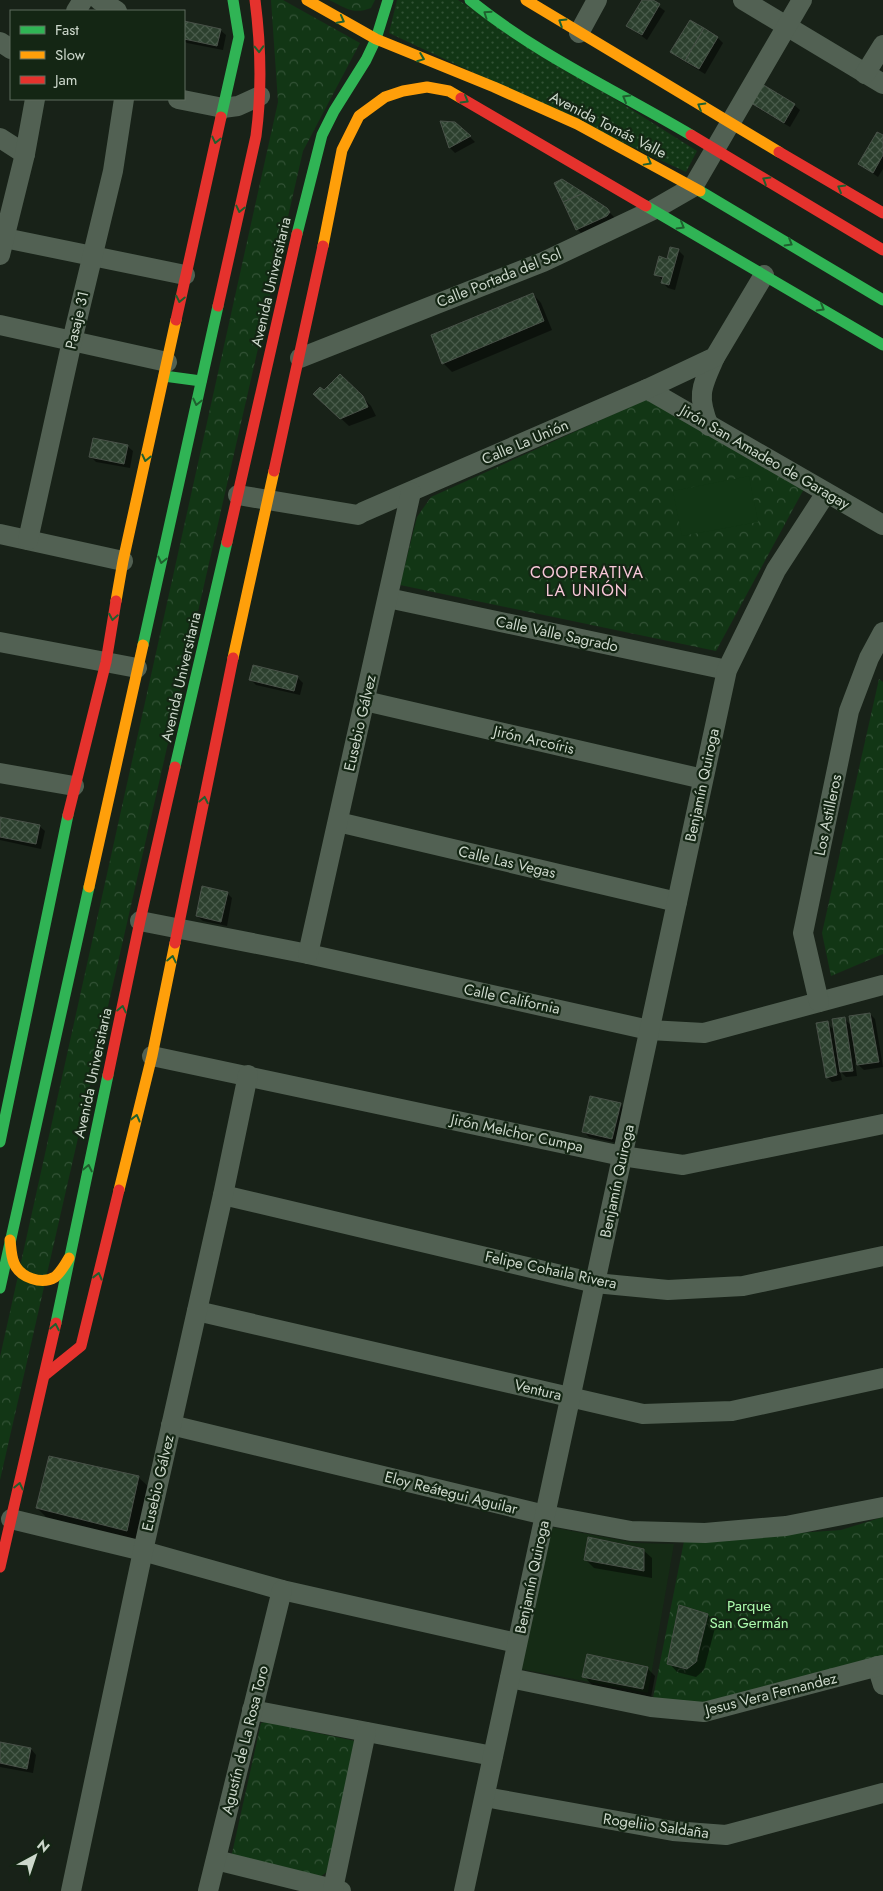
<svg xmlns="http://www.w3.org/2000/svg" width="883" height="1891" viewBox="0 0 883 1891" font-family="Jost,sans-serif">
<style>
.built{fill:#152b15}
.grass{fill:url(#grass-dots)}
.park{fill:url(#park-crowns)}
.garden{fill:#123615}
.shadow{fill:#0007}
.building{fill:url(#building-cross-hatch);stroke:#485148}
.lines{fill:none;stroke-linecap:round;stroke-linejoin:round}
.street{stroke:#526153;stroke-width:20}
.fast{stroke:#30b455;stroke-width:11}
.slow{stroke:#ff9f0a;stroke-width:11}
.jam{stroke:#e5322d;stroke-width:11}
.oneway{stroke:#1f5f2e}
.labels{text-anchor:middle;stroke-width:4.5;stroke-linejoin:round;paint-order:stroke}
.street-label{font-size:15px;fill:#cdd8cc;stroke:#142614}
.park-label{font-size:15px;fill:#adfbae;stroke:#142614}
.neighbourhood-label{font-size:16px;letter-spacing:1px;fill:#f9c8d9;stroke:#142614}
</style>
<defs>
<pattern id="grass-dots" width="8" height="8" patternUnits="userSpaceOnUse" patternTransform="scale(1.25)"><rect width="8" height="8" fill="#123615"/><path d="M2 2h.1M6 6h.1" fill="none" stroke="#335236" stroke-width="1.8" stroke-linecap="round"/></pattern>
<pattern id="park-crowns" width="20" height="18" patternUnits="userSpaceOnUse" patternTransform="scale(1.25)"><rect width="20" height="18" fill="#123615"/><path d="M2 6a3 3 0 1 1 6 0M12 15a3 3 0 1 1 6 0" fill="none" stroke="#335236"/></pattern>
<pattern id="building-cross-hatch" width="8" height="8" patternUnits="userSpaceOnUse" patternTransform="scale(1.25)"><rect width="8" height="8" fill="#2c402e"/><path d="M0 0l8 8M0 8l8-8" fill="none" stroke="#495b4b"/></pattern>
</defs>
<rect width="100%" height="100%" fill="#182218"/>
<!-- built -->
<path class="built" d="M545,1526L636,1543L674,1544L648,1693L515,1668Z"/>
<!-- grass -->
<path class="grass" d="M397,0H458L697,151L686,172L389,33Z"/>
<!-- park -->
<g class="park">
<path d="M271,0H283L360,43L303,151L0,1480V1357L278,102Z"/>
<path d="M329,0H375L371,8C353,15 346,8 329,0Z"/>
<path d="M647,399L805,487L716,651L400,585L417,517L431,497Z"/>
<path d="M879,679L883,682V954L831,976L822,933Z"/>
<path d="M883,1517V1658L708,1706L653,1698L684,1541L841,1530Z"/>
<path d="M266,1722L355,1741L327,1872L320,1877L231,1858L261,1723Z"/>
</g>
<!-- garden -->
<path class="garden" d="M749,476L758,522L682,536L673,491Z"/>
<!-- shadow -->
<g class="shadow">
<path d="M643,0H650L665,11L647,40L628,26Z"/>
<path d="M184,23L220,30L226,35L223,50L187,43L184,41Z"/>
<path d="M718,38L723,43L705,74L677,57L672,52Z"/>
<path d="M753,103L794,105L800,110L790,127L758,108Z"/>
<path d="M442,122L470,137L475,142L455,153L450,148Z"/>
<path d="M883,137V169L878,177L860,164Z"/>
<path d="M606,209L615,218L582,234L577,229Z"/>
<path d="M678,250L684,256L675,290L668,288L663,283V280L655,274Z"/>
<path d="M533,294L541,303L552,330L452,372L443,363Z"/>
<path d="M340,375L371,406L376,416L349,426L315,394L324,392Z"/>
<path d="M127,446L133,451L130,468L96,462L90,456Z"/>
<path d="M297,677L303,683L300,695L256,685L251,680Z"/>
<path d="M0,818L39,826L45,831L41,849L0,840Z"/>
<path d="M227,893L232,898L227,926L203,921L197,916Z"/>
<path d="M870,1014L875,1019L883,1067L864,1070L855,1062L857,1076L846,1077L840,1071L842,1080L832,1082L827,1077V1023L834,1030L844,1019L852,1026Z"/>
<path d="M620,1104L625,1110L617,1143L589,1137L583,1131Z"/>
<path d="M138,1477L150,1488L138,1542L48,1519L37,1508Z"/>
<path d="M643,1550L652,1558V1578L594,1568L585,1559Z"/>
<path d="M680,1607L708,1615L716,1624L704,1670L696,1677L677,1672L669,1663Z"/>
<path d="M647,1668L655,1676L651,1697L592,1685L584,1676Z"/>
<path d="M0,1743L31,1749L36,1755L33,1773L0,1767Z"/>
</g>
<!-- building -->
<g class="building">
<path d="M642,0H653L660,4L642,35L626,26Z"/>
<path d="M690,20L704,28L685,61L670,52Z"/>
<path d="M184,21L221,29L217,46L184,39Z"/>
<path d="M704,28L718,37L699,69L685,61Z"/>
<path d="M762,84L795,104L784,123L751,103Z"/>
<path d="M440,121L455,122L471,136L449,148Z"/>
<path d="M877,132L883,135V155L873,173L858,164Z"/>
<path d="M562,179L584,193L563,202L554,183Z"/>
<path d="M584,193L607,208L610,212L607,216L576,230L563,202Z"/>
<path d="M670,247L679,249L669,285L661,283L663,277L654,275L659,256L667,259Z"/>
<path d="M533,293L544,321L442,364L431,335Z"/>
<path d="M340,374L363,396L368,407L340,419L313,394L320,387L324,390Z"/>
<path d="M93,438L128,445L124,464L89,457Z"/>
<path d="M253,665L298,676L294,691L249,680Z"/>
<path d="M0,817L40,825L36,844L0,837Z"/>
<path d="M202,886L228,892L221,922L196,916Z"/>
<path d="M870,1013L879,1062L857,1065L849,1016Z"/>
<path d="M845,1017L853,1071L840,1072L832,1019Z"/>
<path d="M828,1021L837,1075L826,1078L816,1023Z"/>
<path d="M590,1096L621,1103L612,1139L582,1132Z"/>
<path d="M49,1456L139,1476L127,1531L36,1508Z"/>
<path d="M588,1537L644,1549V1571L584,1560Z"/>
<path d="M679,1605L708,1614L696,1662L687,1669L667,1664Z"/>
<path d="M587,1654L648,1667L643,1689L582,1677Z"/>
<path d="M0,1742L31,1748L27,1769L0,1763Z"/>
</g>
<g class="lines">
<!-- street -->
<g class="street">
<path d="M99,0L117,11"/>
<path d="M743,0L883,84"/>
<path d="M76,11L83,0"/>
<path d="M579,33L597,0"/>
<path d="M0,42L11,49"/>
<path d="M865,74L883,45"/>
<path d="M178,99L223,108L238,106L260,96"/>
<path d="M0,138L25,154"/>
<path d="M0,237L185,275"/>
<path d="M0,255L25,154L35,99"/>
<path d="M0,325L167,362"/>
<path d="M300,358L543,262L653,210L693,187L802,0"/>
<path d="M647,389L883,525"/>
<path d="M709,426C696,395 702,386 715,357"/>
<path d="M238,495L358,515L363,512L647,389L715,357L764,275"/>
<path d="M0,534L123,561"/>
<path d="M28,540L72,341L113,171L124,99"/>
<path d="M388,598L727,670"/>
<path d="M0,642L137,668"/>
<path d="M365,701L703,779"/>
<path d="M0,773L74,786"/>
<path d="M338,822L677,902"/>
<path d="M140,921L308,954L649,1030L704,1033L883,985"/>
<path d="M308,954L411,492"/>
<path d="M819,1002L803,933L849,711L869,658L883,632"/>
<path d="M152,1056L622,1156L683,1165L883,1124"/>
<path d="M223,1195L595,1283L668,1290L743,1286L883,1256"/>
<path d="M197,1311L643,1414L732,1411L883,1378"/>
<path d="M171,1425L545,1515L631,1531L705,1533L786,1526L883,1507"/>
<path d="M11,1519L143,1551L282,1590L517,1643"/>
<path d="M877,1666L883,1685"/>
<path d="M510,1678L651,1707L704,1712L883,1665"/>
<path d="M252,1710L493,1756"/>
<path d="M485,1797L673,1831L726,1835L883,1793"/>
<path d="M216,1860L341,1891"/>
<path d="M333,1889L366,1732"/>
<path d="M71,1891L143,1551L223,1195L248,1075"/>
<path d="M208,1891L282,1590"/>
<path d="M464,1891L727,670L776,570L826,493"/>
</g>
<!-- fast -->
<g class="fast">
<path d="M470,0C536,54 617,91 691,135"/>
<path d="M221,117L239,37L233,0"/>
<path d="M700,191L883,300"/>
<path d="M646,206L883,345"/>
<path d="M297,234L322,135L334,111L366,60L376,39L388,0"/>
<path d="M164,376L201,381"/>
<path d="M143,645L218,306"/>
<path d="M175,767L227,542"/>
<path d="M0,1142L68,815"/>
<path d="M0,1288L89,887"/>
<path d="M56,1323L108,1075"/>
</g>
<!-- slow -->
<g class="slow">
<path d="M307,0L376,39L494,87L577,124L700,191"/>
<path d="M526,0L779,152"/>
<path d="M323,246L342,150L359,116L385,97L403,91L427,87L449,91L461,98"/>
<path d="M116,601L123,561L176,320"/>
<path d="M233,658L274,471"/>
<path d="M89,887L143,645"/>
<path d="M119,1190L152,1056L175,943"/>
<path d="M10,1240C11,1248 11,1256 14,1263C20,1278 42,1285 55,1277C61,1272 65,1265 69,1258"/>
</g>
<!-- jam -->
<g class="jam">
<path d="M461,98L646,206"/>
<path d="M691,135L883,250"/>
<path d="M779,152L883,213"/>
<path d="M218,306L256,136C262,90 261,46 255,0"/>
<path d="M176,320L221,117"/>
<path d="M274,471L323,246"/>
<path d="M227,542L297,234"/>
<path d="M68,815L106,662L116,601"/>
<path d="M175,943L233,658"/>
<path d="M108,1075L140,921L175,767"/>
<path d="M45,1375L81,1346L119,1190"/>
<path d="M0,1567L56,1323"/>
</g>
</g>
<!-- one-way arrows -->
<defs><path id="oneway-chevron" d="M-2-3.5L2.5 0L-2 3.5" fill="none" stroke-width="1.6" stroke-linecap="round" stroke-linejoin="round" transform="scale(1.25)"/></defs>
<g class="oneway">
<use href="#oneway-chevron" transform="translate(487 14) rotate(-145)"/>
<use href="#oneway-chevron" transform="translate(341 20) rotate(28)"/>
<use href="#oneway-chevron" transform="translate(562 22) rotate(-148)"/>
<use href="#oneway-chevron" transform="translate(259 49) rotate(88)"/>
<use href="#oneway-chevron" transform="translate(421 58) rotate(21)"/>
<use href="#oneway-chevron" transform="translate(626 98) rotate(-150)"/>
<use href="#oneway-chevron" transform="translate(465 100) rotate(30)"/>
<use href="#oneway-chevron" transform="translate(701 106) rotate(-149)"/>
<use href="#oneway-chevron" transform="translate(216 140) rotate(103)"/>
<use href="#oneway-chevron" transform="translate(648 162) rotate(29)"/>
<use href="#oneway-chevron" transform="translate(766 180) rotate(-149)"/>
<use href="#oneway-chevron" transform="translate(841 188) rotate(-150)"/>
<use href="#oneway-chevron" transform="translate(240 209) rotate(103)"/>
<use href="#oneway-chevron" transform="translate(681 226) rotate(30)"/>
<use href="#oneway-chevron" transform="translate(789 243) rotate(31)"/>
<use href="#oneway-chevron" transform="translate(180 299) rotate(102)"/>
<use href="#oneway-chevron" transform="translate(821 308) rotate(31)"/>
<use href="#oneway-chevron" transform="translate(197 402) rotate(103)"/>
<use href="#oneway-chevron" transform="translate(146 458) rotate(103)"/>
<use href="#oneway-chevron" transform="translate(162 560) rotate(103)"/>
<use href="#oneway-chevron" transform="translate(113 617) rotate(100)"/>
<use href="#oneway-chevron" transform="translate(204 800) rotate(-79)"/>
<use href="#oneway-chevron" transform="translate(172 959) rotate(-78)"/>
<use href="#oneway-chevron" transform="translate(122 1009) rotate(-78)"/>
<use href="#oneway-chevron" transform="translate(136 1118) rotate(-76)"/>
<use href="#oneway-chevron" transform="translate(88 1168) rotate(-78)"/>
<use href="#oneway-chevron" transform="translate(98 1276) rotate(-76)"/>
<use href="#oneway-chevron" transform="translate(55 1327) rotate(-79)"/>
<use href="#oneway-chevron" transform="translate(19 1486) rotate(-77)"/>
</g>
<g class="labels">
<!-- street labels -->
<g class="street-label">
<text transform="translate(608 125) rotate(27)" y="5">Avenida Tomás Valle</text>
<text transform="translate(499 278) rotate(-22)" y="5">Calle Portada del Sol</text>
<text transform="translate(271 282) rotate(-77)" y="5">Avenida Universitaria</text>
<text transform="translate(77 320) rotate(-77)" y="5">Pasaje 31</text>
<text transform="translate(525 442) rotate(-23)" y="5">Calle La Unión</text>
<text transform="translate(765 457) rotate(30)" y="5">Jirón San Amadeo de Garagay</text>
<text transform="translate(557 634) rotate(12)" y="5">Calle Valle Sagrado</text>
<text transform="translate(181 677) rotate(-77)" y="5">Avenida Universitaria</text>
<text transform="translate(360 723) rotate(-77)" y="5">Eusebio Gálvez</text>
<text transform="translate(534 740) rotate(13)" y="5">Jirón Arcoíris</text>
<text transform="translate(702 785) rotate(-78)" y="5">Benjamín Quiroga</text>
<text transform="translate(828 815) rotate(-78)" y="5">Los Astilleros</text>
<text transform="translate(507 862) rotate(13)" y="5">Calle Las Vegas</text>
<text transform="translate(512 999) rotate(12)" y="5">Calle California</text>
<text transform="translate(93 1073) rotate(-78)" y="5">Avenida Universitaria</text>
<text transform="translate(517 1133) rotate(12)" y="5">Jirón Melchor Cumpa</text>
<text transform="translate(617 1181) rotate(-78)" y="5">Benjamín Quiroga</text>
<text transform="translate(551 1270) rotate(12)" y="5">Felipe Cohaila Rivera</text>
<text transform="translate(538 1390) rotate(13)" y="5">Ventura</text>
<text transform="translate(158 1483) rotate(-77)" y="5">Eusebio Gálvez</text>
<text transform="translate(451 1493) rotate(14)" y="5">Eloy Reátegui Aguilar</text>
<text transform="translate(532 1577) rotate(-78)" y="5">Benjamín Quiroga</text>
<text transform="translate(771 1694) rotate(-14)" y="5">Jesus Vera Fernandez</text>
<text transform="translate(245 1740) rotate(-76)" y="5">Agustín de La Rosa Toro</text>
<text transform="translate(656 1826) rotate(8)" y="5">Rogeliio Saldaña</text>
</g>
<!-- park labels -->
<g class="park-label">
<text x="749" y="1611">Parque<tspan x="749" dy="17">San Germán</tspan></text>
</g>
<!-- neighbourhood labels -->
<g class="neighbourhood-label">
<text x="587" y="578">COOPERATIVA<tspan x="587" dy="18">LA UNIÓN</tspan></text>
</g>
</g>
<!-- legend -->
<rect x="10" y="10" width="175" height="90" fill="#142614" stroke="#5e6d5e"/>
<rect x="20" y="26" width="25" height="8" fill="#30b455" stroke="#5e6d5e"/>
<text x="55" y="35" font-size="15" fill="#cdd8cc">Fast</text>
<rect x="20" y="51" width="25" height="8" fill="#ff9f0a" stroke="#5e6d5e"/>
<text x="55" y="60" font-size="15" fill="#cdd8cc">Slow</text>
<rect x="20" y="76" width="25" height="8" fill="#e5322d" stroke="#5e6d5e"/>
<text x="55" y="85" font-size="15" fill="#cdd8cc">Jam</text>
<!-- north arrow -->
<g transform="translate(35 1856) rotate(40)" stroke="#142614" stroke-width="4" paint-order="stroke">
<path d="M0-4L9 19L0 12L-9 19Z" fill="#cdd8cc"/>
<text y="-8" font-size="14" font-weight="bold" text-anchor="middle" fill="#cdd8cc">N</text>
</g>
</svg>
